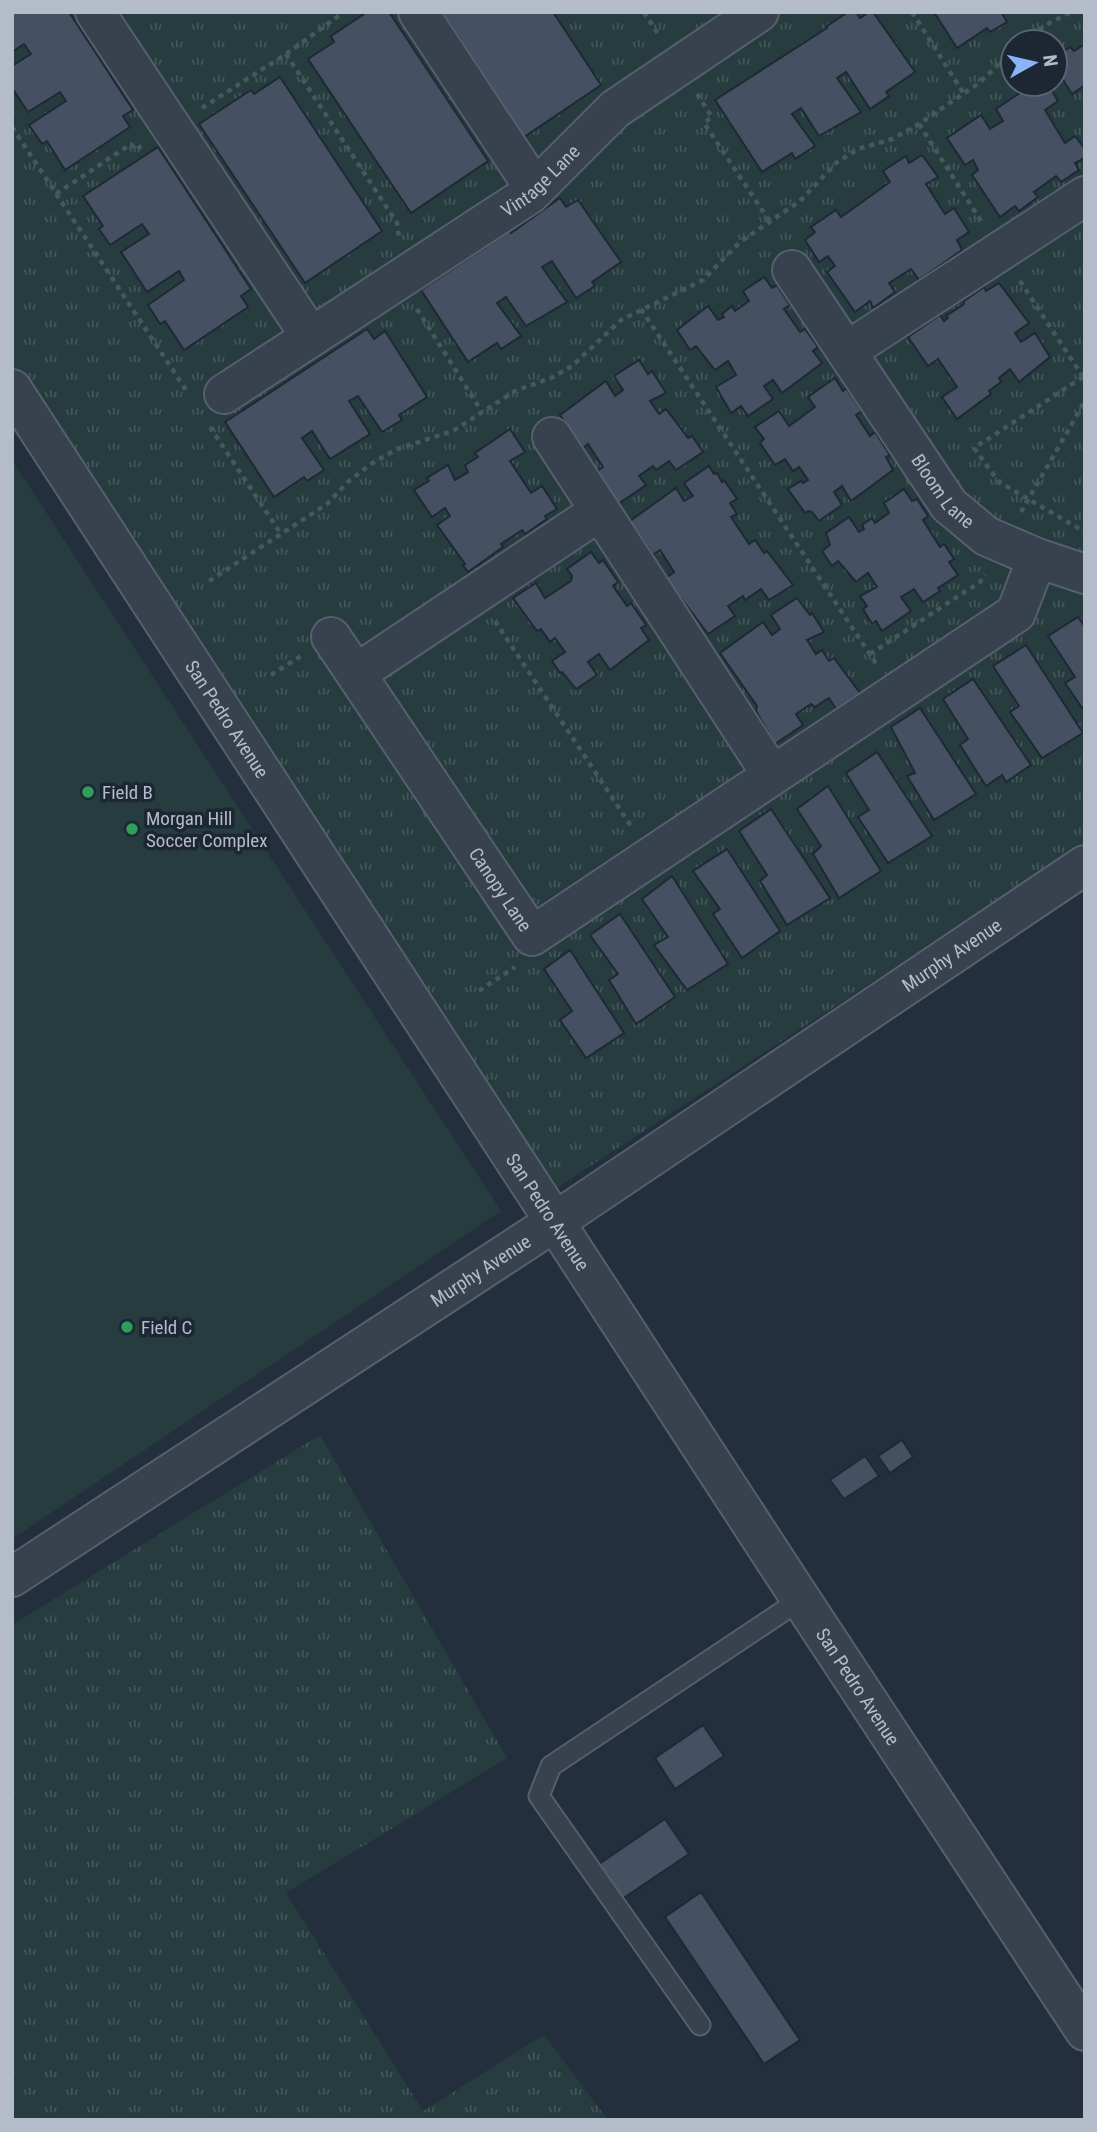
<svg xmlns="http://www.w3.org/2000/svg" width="1097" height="2132" viewBox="0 0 1097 2132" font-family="'Roboto Condensed',sans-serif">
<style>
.grass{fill:url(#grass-tufts);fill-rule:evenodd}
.pitch{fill:#263c3f}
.building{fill:#455162;stroke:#1f2835;stroke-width:2}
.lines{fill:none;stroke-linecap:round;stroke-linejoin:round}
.lane-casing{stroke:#565f6c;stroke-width:23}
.street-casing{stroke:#565f6c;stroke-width:42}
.path{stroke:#44595c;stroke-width:4.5;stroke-dasharray:5 5;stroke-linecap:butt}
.lane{stroke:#38414e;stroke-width:19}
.street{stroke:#38414e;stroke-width:38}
.leisure-dot{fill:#2e9e5b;stroke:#1d2633;stroke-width:2.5}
.labels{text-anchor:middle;stroke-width:7;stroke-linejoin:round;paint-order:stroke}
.street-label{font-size:19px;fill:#b4bcc9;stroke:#1d2633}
.poi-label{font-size:19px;fill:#b4bcc9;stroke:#1d2633;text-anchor:start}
</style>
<defs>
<pattern id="grass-tufts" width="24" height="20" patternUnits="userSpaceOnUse" patternTransform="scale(1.75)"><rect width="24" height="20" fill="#263c3f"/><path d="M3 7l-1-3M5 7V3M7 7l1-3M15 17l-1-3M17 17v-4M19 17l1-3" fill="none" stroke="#435659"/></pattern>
</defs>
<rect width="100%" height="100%" fill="#242f3e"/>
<!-- grass -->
<g class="grass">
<path d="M12,12H1085V843L549,1193L12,364ZM1013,42H1055V84H1013Z"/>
<path d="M320,1435L507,1758L286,1893L423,2111L544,2035L608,2120H12V1625Z"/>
</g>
<!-- pitch -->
<path class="pitch" d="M12,460L501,1211L12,1539Z"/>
<!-- building -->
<g class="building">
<path d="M12,12H69L133,110L123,116L130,127L65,170L47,141L42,144L29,125L66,101L60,92L28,112L12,88V66L31,54L24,44L12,52Z"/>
<path d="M367,12H389L488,161L411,213L308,59L334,42L331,36Z"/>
<path d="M442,12H553L601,85L524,137Z"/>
<path d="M848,12H856L860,18L869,12H873L915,72L886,92L889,96L870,109L846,72L837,78L861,112L819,136L801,108L792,114L815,146L795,159L792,153L762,172L715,100L827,28V26Z"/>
<path d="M934,12H1001L1007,22L990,32L987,28L957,48Z"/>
<path d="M1085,44V85L1072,94L1055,67V57L1070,47L1074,51Z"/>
<path d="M280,77L382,231L305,283L199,124L251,90L254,94Z"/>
<path d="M1033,84H1048L1058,101L1045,110L1065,143L1075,136L1085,149V158L1075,163L1079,170L1061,182L1056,176L1034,192L1038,197L1019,211L1015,206L1000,217L972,175L978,170L973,160L965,165L947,138L981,115L990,129L1003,121L996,109Z"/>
<path d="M158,147L251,289L241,296L248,307L184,350L165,321L160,324L148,305L184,280L179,271L147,292L121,252L149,234L142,224L110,245L99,229L103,226L83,196Z"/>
<path d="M922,155L938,177L926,184L945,214L954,208L969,232L957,240L962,250L919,280L911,269L889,283L895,292L873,308L870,301L855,312L827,272L835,266L828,256L819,262L805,240L815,232L811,227L836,210L841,217L890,182L883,171L906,156L909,163Z"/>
<path d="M560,198L566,207L578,200L621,262L592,282L595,286L576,298L552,261L542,267L567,302L526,326L506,297L497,303L521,336L501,349L497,343L468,362L421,290L510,231L511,233Z"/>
<path d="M764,277L772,288L777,285L790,305L784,309L800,332L805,329L818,347L813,351L822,363L782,393L773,380L764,386L773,399L748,416L741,406L731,413L716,387L736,375L728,361L715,370L696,346L690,350L677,330L708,306L718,320L724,317L722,314L732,306L735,311L749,301L743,291Z"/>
<path d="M999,283L1029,323L1015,333L1021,342L1035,333L1050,357L1019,382L1010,369L999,378L1001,382L989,391L991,394L957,419L942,397L957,387L938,359L928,366L908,337L940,315L944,321L948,318L946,316L964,304V301L984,287L986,291Z"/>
<path d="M367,329L374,339L385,331L427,397L399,415L402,420L382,432L358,396L349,401L370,434L330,459L312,431L302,438L324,470L307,481L304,477L274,497L225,422Z"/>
<path d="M639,360L648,374L652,371L666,393L650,401L659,414L666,409L688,438L692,436L703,452L676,470L669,461L656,470L653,466L639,476L646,485L618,504L599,473V470L603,467L588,444L583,448L560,415L606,381L615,396L623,390L614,376Z"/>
<path d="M835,378L843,391L846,388L862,411L856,415L870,436L875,432L890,455L886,457L893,470L851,501L842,486L834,492L842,505L819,521L812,512L808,511L805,513L788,489L801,481L803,483L808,480L799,467L793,471L785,459L775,465L760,443L764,439L755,427L779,411L789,426L815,407L808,397Z"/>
<path d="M510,429L525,452L510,461L531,493L542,486L557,509L545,516L547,519L525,534L522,530L501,544L503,547L468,572L463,565L465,564L437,525L450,516L445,508L432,517L414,490L429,481L427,478L448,465L455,480L468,472L465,465L478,457L475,453Z"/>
<path d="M709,466L714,474L717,473L722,482L724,480L737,499L730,503L737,514L731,517L749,544L755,540L764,553L767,551L793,585L769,600L761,589L745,600L743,596L728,606L735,616L708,634L666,578L674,572L660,550L653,555L630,521L676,488L684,501L693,496L684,483Z"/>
<path d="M904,489L912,501L917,499L928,516L923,520L940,547L944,544L954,559L949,562L958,575L938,588L940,591L923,602L914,589L901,597L911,611L882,631L876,621L872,624L863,609L867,606L860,596L877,587L868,573L856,582L838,561L832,566L822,551L830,545L826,533L849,517L859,532L864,529L862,525L872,518L875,523L889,513L884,503Z"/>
<path d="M591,552L599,563L603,560L618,582L613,586L627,606L631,603L646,625L641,628L649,640L610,670L599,654L588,662L597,675L576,689L562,672L560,673L552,661L565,652L555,638L550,642L541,629L537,631L513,598L536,583L545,598L571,581L572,576L567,569Z"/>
<path d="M797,598L810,615L812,613L824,632L807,640L816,654L822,650L829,661L834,658L860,693L836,709L829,698L815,707L811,704L796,714L803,725L775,744L756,711L757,706L720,653L763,622L772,635L780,629L771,615Z"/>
<path d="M1078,617L1085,627V712L1065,683L1075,677L1048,636Z"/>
<path d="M1026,645L1083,733L1042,758L1010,712L1019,706L993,666Z"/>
<path d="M973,679L1031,765L1006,782L1002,775L986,786L960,745L968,739L943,699Z"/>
<path d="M920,708L976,794L934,820L907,776L915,773L891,727Z"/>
<path d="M877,752L932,836L888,863L858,817L869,810L846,773Z"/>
<path d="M828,786L881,871L839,898L813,854L821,846L797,809Z"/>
<path d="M771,809L830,898L787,925L760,881L767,875L739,831Z"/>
<path d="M727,849L780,931L742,958L713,914L720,909L693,871Z"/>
<path d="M672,876L728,964L687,990L654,945L668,937L642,899Z"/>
<path d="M620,914L675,997L636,1024L609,980L618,974L590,935Z"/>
<path d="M570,950L624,1033L586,1058L560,1020L572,1011L544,969Z"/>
<path d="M902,1440L913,1457L890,1473L878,1456Z"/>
<path d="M865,1456L879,1476L844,1499L830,1480Z"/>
<path d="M703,1725L724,1756L675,1789L655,1758Z"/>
<path d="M665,1819L689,1854L622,1899L599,1864Z"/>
<path d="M701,1892L800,2040L764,2064L665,1917Z"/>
</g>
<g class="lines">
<defs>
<path id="lane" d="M700,2025L539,1796L551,1766L800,1600"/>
<g id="street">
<path d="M95,12L311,337"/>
<path d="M418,12L535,189"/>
<path id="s1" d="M792,270L949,505L986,536L1037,558L1085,574"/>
<path d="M847,351L1085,196"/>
<path id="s2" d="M12,389C370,937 724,1486 1085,2031"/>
<path id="s3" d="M224,394L530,194L615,109L759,12"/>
<path d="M552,437L772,775"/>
<path id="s4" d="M331,637L532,936L1016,613L1037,558"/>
<path d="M357,673L600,511"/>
<path id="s5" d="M12,1577L556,1221L1085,865"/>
</g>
</defs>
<!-- lane casing -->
<use href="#lane" class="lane-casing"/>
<!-- street casing -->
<use href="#street" class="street-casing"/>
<!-- path -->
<g class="path">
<path d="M644,12L660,37"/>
<path d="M912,12L964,94"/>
<path d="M1023,42L1046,25L1071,12"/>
<path d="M286,54L397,223L399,237"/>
<path d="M697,94L712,117L704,123L770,222"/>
<path d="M202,108L286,54L344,12"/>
<path d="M919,124L981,221"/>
<path d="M12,127L188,393"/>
<path d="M56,194L131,144L135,150L142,146"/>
<path d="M1020,281L1085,380"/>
<path d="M417,309L482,412"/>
<path d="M641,309L877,665"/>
<path d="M1083,377L974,448L999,482L1085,532"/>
<path d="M210,427L281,534"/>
<path d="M1021,512L1085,401"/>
<path d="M209,581L327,504L349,481L371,464L397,449L453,431L515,391L551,378L572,366L621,320L703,280L740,242L800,201L836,163L858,149L892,139L919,124L979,83L1013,51"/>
<path d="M495,621L631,826"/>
<path d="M870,654L980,582L985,574"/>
<path d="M271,675L301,656"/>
<path d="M479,991L515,967"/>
</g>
<!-- lane -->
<use href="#lane" class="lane"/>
<!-- street -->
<use href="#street" class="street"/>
</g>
<!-- markers -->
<g class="leisure-dot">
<circle cx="88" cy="792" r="7"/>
<circle cx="132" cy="829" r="7"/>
<circle cx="127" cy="1327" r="7"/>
</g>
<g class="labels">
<!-- street labels -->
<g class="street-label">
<text dy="7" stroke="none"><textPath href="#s3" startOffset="382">Vintage Lane</textPath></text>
<text dy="7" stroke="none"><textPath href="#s1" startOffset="268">Bloom Lane</textPath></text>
<text dy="7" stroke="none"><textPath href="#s2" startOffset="394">San Pedro Avenue</textPath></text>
<text dy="7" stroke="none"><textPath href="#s4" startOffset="304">Canopy Lane</textPath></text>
<text dy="7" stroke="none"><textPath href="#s5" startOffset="1127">Murphy Avenue</textPath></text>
<text dy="7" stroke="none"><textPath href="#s2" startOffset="982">San Pedro Avenue</textPath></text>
<text dy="7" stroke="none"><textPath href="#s5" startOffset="560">Murphy Avenue</textPath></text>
<text dy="7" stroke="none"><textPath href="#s2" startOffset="1549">San Pedro Avenue</textPath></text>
</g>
<!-- poi labels -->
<g class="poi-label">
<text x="102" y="799">Field B</text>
<text x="146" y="825">Morgan Hill<tspan x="146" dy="22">Soccer Complex</tspan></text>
<text x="141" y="1334">Field C</text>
</g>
</g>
<!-- border -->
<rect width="1097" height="2132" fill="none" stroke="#b4bcc9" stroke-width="28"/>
<!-- north arrow -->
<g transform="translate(1034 63) rotate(82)"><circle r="33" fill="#1d2633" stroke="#59626f" stroke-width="2"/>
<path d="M0-5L12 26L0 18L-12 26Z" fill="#8ab4f8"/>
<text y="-10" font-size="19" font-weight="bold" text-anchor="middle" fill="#b4bcc9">N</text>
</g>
</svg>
